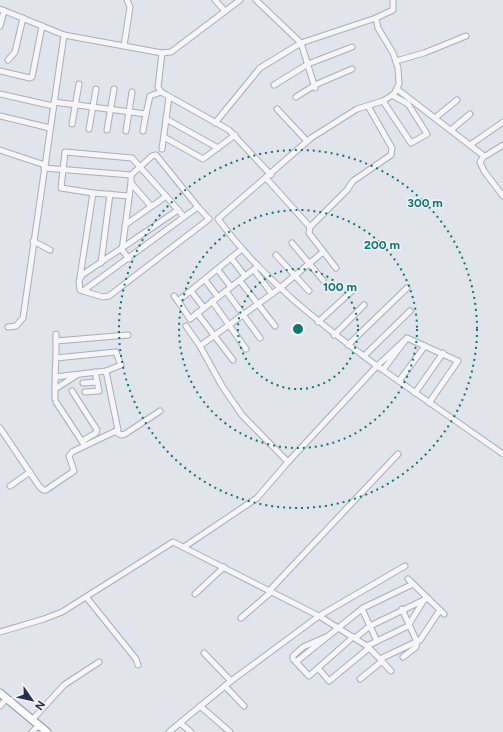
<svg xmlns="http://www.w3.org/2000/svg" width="503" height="732" viewBox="0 0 503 732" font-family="Figtree,sans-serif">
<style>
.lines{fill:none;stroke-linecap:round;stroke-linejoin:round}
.minor-casing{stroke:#aaadba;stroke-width:7}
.highway-casing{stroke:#888ca4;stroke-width:9}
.minor{stroke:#f6f6f9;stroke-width:5}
.highway{stroke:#fff;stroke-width:7}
.ring{fill:none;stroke:#0f766e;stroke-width:2;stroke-dasharray:2 4}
.centre{fill:#0f766e;stroke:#f2f3f9;stroke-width:2}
.ring-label{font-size:12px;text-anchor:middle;font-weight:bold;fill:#0f766e;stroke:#f2f3f9;stroke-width:3;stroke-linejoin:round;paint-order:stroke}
</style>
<rect width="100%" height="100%" fill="#e2e4ec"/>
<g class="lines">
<defs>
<g id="minor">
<path d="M215,0L225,11"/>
<path d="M256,0L301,43L315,88"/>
<path d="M0,9L64,35L162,53L158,87L161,92L229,130L271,175"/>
<path d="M0,26L4,11"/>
<path d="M124,46L130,7L127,0"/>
<path d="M162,53L171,52L240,0"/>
<path d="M8,60L15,52L23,18"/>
<path d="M396,61L424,53L466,36"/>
<path d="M0,71L30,78L32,77L42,26"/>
<path d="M274,85L308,64L352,47"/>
<path d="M397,89L484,156L487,155L503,145"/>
<path d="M0,94L53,106"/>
<path d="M296,97L315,85L352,69"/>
<path d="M383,101L411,143L427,134L408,104L392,95"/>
<path d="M54,102L146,114L150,96L161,92"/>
<path d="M277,109L307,141"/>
<path d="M0,116L50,128"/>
<path d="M435,118L457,100"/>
<path d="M166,119L218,148"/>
<path d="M215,123L260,68L301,43L376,18L393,10V0"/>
<path d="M72,124L79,84"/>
<path d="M89,129L96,89"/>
<path d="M107,130L114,89"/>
<path d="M451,130L470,114"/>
<path d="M126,131L132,92"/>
<path d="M143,131L146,114"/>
<path d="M164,137L203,159L235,135"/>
<path d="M470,145L503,122"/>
<path d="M162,149L169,97"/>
<path d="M0,150L45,165"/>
<path d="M484,156L480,162L484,171L503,196"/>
<path d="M44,168L131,175V183L150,205H154L166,196L184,217L198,207L209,219L109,296L103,297L83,291"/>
<path d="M131,175L152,156L156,155L198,207"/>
<path d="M266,178L310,227L347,190L353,181L391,155L392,148L368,106"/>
<path d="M93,193L129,196"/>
<path d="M178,210L82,275L79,281L80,290L83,291L184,217"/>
<path d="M125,225L152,206"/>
<path d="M310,227L309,233L336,268"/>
<path d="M33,241L50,250"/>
<path d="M292,243L323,280"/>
<path d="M242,249L178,301L190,319L258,266"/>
<path d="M276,255L309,291"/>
<path d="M231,258L245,276"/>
<path d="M129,259L122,250L131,183"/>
<path d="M101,263L110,194"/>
<path d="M218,270L231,287"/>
<path d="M254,270L272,294"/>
<path d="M80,277L93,193L61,188L65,152L132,158L166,196"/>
<path d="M205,280L218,297"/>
<path d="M240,281L275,326"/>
<path d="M191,291L204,308"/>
<path d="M226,291L260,338"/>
<path d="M174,296L178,301"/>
<path d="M212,301L246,349"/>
<path d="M197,313L233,360"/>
<path d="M318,322L352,291"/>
<path d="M186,326L200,346L280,288L323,252"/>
<path d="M8,327L16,326L23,318L64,35"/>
<path d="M334,335L364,305"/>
<path d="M407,338L458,361L429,403"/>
<path d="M56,341L128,335"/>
<path d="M348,345L407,288"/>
<path d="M200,346L222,386L242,415L288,462"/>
<path d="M364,356L410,311"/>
<path d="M56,358V334"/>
<path d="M383,370L407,338L377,366L383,370L503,454"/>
<path d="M399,381L425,346"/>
<path d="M83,383L97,382"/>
<path d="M55,389L77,375"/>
<path d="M72,391L97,430L96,433L82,441"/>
<path d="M85,392L99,391L95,372"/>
<path d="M415,393L443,353"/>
<path d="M55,398C55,385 55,371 56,358L116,352L121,365L106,371L55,377"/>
<path d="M56,402L83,443"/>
<path d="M0,428L39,486L43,490H46L74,471L69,456L72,452L118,430L106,371"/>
<path d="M116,432L121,435L125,434L160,411"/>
<path d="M10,486L30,472"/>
<path d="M184,547L257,498L288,462L377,366C318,322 262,279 218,219L311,138L357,109L383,101L394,94L399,84L398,68L393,53L378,28L376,18"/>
<path d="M408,579L444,614"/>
<path d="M269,591L398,454"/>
<path d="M195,594L224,567"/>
<path d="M87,598L136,659L138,665"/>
<path d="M362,609L377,641"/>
<path d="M402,609L417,642L416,647L403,657"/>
<path d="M241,618L271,592"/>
<path d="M0,632L44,619L62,612L173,542L319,616L367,646L380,659"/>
<path d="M326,637L303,647L293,656V659L296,662L363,608L413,584"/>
<path d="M355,638L370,626L428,598"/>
<path d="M367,646L408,626L424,600"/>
<path d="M204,653L231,681"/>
<path d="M296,662L309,676L353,637"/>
<path d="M318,668L329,681L369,648"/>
<path d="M391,671L380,659L420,640L440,610"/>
<path d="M360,679L381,662"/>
<path d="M225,686L244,706"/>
<path d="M0,706L6,699"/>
<path d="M200,706L230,732"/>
<path d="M32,720L64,685L99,662"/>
<path d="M180,723L191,732"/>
<path d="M32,732L38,726"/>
<path d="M169,732L231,681L319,616L405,566"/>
</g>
<path id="highway" d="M0,693L47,732"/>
</defs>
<!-- minor casing -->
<use href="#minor" class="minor-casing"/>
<!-- highway casing -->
<use href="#highway" class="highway-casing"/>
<!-- minor -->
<use href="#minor" class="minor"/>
<!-- highway -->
<use href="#highway" class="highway"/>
</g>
<!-- distance rings -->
<g class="ring">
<circle cx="298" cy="329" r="60"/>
<circle cx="298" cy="329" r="119"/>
<circle cx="298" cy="329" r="179"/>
</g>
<circle cx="298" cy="329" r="6" class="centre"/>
<g class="ring-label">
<text x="425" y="207">300 m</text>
<text x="382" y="249">200 m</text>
<text x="340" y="291">100 m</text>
</g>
<!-- north arrow -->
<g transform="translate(32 700) rotate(124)" stroke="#f2f3f9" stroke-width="3" paint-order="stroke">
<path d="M0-3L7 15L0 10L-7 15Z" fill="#292c45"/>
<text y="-6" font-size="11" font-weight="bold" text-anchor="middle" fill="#292c45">N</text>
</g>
</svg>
